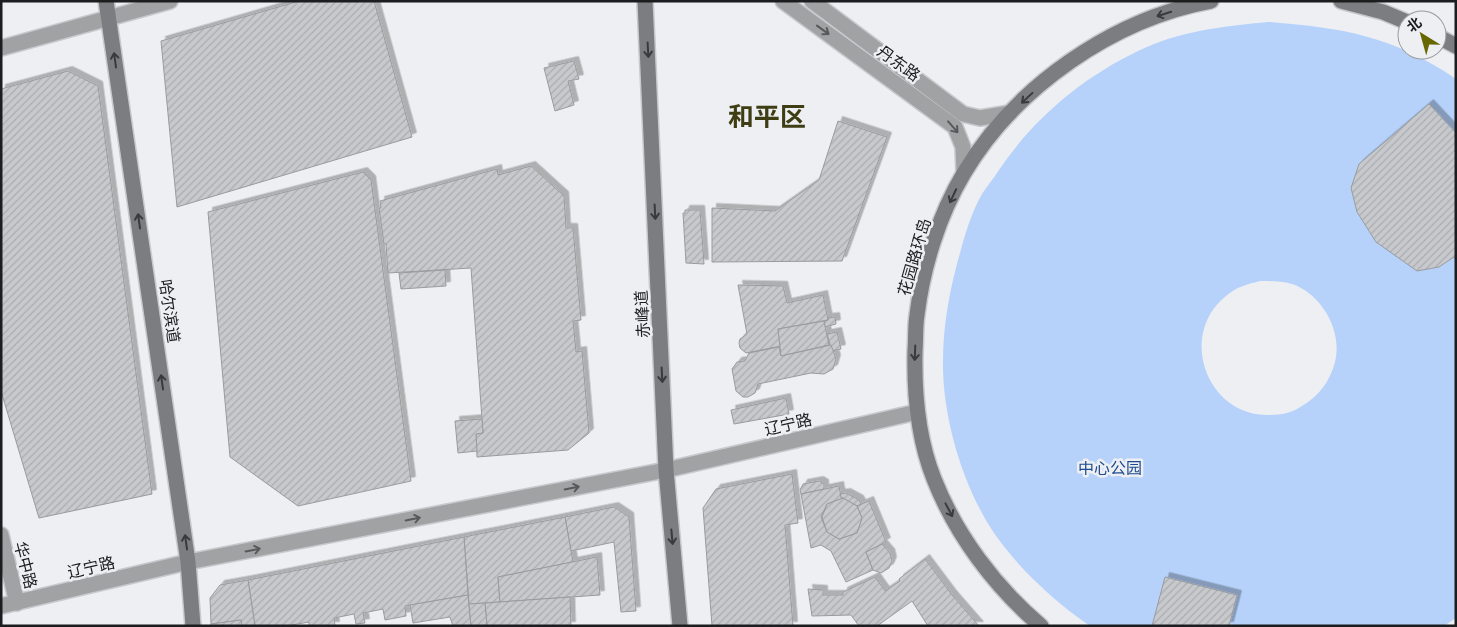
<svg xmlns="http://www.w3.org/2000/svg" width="1457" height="627" viewBox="0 0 1457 627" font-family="'Golos Text','Noto Sans SC',sans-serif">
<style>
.park{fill:#b6d2fb;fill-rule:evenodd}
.building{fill:url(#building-hatch);stroke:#999b9e;filter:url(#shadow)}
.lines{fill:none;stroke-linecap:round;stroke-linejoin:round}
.lane-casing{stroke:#c7c9cc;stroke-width:18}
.street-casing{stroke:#c7c9cc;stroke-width:18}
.secondary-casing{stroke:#c7c9cc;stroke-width:18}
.lane{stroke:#a1a2a4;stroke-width:15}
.street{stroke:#a1a2a4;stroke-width:15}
.secondary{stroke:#7c7d80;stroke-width:15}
.oneway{stroke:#393a3b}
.oneway2{stroke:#58595a}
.labels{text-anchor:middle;stroke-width:5;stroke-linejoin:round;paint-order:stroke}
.street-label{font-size:16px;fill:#1c1d1e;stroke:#edeff2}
.park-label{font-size:16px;fill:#1d4b8f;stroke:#edeff2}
.town-label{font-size:26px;font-weight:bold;fill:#3e3d14;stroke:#edeff2}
</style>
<defs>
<pattern id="building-hatch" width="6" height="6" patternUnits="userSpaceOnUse" patternTransform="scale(1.25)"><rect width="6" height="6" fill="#c7c9cd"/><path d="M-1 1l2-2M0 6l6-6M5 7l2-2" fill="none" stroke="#aaacb0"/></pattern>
<filter id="shadow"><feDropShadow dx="4.5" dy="-4.5" stdDeviation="0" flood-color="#0004"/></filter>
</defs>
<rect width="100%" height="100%" fill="#edeff2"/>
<!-- park -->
<path class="park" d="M1269,22C1343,28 1393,36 1456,79V618L1444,626H1090C1054,601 1019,569 994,533C963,487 942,417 943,361C943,325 950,288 960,253C965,234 972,211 982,194C987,186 994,178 999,170C1034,118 1082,78 1138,51C1179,31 1224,26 1269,22ZM1260,281C1274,281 1289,281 1301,288C1326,302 1342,334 1335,362C1330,381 1319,396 1302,406C1292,413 1281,415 1269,415C1207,417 1177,335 1226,296C1236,287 1248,284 1260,281Z"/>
<!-- building -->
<g class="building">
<path d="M299,1H374L412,137L177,207L161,41Z"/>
<path d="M574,61L579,79L568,81L574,105L555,111L544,68Z"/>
<path d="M68,71L98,86L152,494L39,518L1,391V89Z"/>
<path d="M1429,104L1456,133V260L1454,257L1439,267L1417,271L1376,242L1357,212L1351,188L1359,164Z"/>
<path d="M838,121L887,137L842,261L712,262V208L775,211L819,180Z"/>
<path d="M531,166L564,196L566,228H573L581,320L573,321L576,352L582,351L589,433L568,450L477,457L476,434L483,433L471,268L388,273L386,244H384L379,208H381L380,201L497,169L498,175Z"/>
<path d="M363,172L371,180L411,481L298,506L230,457L208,212Z"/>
<path d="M685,210H700L704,264L686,263L683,213H685Z"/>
<path d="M445,270L446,286L401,289L399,273Z"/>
<path d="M738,285L783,286L787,303L823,295L828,320L778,329L781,346L746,353L740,348L739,343L740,339L747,334Z"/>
<path d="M835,317L836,324L825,327L824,321L828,320V318Z"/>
<path d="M824,321L829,345L781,356L778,329Z"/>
<path d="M837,332L841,349L832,351L827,334Z"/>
<path d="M831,345L836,359L833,369L824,374L811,373L758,384L755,393L748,397H743L736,391L732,369L737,362L745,361L749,353L779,347L781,356Z"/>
<path d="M786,398L789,414L734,424L731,410Z"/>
<path d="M482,419L483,433L476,434L477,451L458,453L455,421Z"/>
<path d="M792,474L798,523L785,525L793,626H712L703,508L716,489Z"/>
<path d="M819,481L824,484V489L801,494L800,490L803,484Z"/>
<path d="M839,486L841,497L843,498L827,504L821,517L827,532L839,539L857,533L862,518L857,506L869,501L886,542L866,552L873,570L846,582L831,551L821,545L811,548L801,494Z"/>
<path d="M846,493L859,500L861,504L857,506L841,497L840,494Z"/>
<path d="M843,498L857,506L862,518L857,533L839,539L827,532L822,517L827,504Z"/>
<path d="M614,507L629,517L636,611L621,612L614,542L571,551L565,517Z"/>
<path d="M565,517L573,562L498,577L500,602L469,604L464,537Z"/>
<path d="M464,537L468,595L405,606L406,616L385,620L383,609L363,613L365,623L356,624L354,614L334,618L335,626H309V622L286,626H255L248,580Z"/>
<path d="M882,544L890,553L892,561L889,568L881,573L873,570L866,552Z"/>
<path d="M597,557L600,595L500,602L498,577Z"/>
<path d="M925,559L952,595L979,626H928L912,601L877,626H859L851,615L812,616L808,589L823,590V595H843V592L875,577L885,591L900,581L899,579Z"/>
<path d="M1165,577L1237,595L1229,626H1152Z"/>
<path d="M248,580L255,626H242L241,620L211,624L210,598L220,585Z"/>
<path d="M468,595L471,626H453L450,617L413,623L410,605Z"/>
<path d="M570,597L571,626H487L485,603Z"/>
<path d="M485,603L487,626H471L469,604Z"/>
<path d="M241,620L242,626H211V624Z"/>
</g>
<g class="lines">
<defs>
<path id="lane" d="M1,535L17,603"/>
<g id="street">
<path d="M783,1L955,127L963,147L964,172"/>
<path d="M812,1L963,114L980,118L1010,113"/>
<path d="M1,48L170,1"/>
<path d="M1,606L188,562L666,470L917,412"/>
</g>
<g id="secondary">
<path d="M106,1L188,562L193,626"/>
<path d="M645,1L666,470L680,626"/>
<path d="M1341,1L1383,12L1407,22"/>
<path d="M1437,36L1456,46"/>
<path d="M1041,626C995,587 956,535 934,479C918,439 914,394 915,351C916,339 915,327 917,315C923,266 939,215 964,173C1015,87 1113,19 1211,1"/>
</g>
</defs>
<!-- lane casing -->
<use href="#lane" class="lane-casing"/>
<!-- street casing -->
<use href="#street" class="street-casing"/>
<!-- secondary casing -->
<use href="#secondary" class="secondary-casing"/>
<!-- lane -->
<use href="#lane" class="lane"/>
<!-- street -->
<use href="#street" class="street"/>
<!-- secondary -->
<use href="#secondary" class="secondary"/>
</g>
<!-- one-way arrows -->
<defs><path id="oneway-shaft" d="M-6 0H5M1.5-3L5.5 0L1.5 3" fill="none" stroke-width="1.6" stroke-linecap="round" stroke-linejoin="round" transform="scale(1.25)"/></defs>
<g class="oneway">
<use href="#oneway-shaft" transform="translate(1164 14) rotate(162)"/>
<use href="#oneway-shaft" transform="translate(648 50) rotate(87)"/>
<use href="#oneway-shaft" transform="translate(115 60) rotate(-98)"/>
<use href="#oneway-shaft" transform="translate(1027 98) rotate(137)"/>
<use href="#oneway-shaft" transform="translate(953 196) rotate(115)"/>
<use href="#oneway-shaft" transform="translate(655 212) rotate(87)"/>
<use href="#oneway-shaft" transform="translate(139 221) rotate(-98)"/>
<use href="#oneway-shaft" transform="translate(915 353) rotate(92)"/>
<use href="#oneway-shaft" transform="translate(662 375) rotate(87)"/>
<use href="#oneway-shaft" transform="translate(162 382) rotate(-98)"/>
<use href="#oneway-shaft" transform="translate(949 510) rotate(62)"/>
<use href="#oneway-shaft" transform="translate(672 537) rotate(85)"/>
<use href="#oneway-shaft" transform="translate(186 542) rotate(-98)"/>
</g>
<g class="oneway2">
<use href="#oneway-shaft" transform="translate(823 30) rotate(36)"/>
<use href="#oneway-shaft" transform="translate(953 127) rotate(49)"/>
<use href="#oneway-shaft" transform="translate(572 488) rotate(-11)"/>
<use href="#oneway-shaft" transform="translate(413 519) rotate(-11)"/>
<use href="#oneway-shaft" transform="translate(253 550) rotate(-11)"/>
</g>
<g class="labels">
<!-- street labels -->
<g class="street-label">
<text transform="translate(899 63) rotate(36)" y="6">丹东路</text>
<text transform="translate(914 257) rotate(-74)" y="6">花园路环岛</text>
<text transform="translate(170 311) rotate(82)" y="6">哈尔滨道</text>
<text transform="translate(642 314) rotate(-93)" y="6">赤峰道</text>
<text transform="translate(788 424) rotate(-13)" y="6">辽宁路</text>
<text transform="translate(26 565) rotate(76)" y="6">华中路</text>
<text transform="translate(91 567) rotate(-13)" y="6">辽宁路</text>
</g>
<!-- park labels -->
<g class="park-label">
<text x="1110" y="474">中心公园</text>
</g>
<!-- town labels -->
<g class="town-label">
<text x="767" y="126">和平区</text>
</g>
</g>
<!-- border -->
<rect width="1457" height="627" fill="none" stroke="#1c1d1e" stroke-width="5"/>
<!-- north arrow -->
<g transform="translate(1422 35) rotate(323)"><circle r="24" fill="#edeff2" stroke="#999b9d"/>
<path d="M0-4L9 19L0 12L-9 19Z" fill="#696700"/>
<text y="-8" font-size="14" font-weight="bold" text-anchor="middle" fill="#1c1d1e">北</text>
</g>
</svg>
